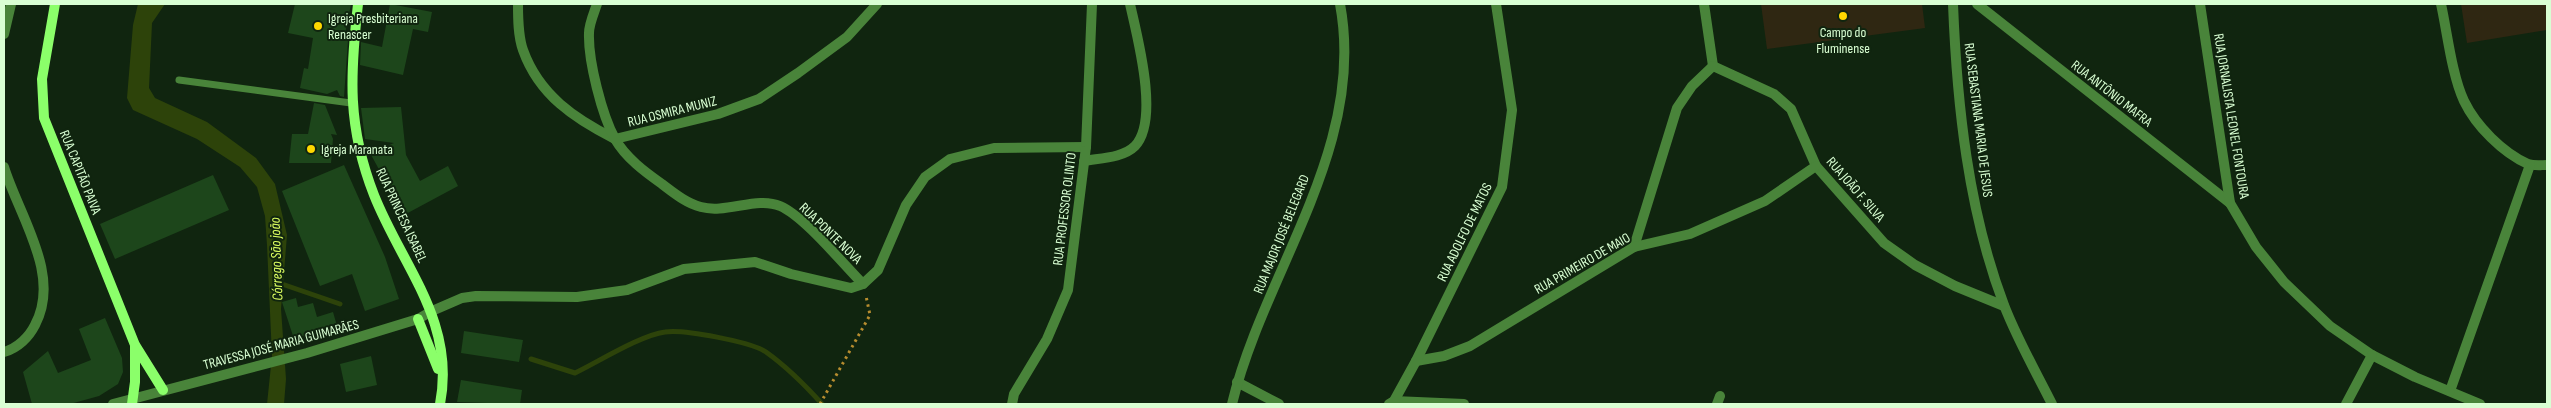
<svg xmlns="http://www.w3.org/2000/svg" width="2551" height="408" viewBox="0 0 2551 408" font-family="'Sofia Sans Condensed',sans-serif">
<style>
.green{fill:#2f2712}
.water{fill:#2d430a}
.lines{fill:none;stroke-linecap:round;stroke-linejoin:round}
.stream{stroke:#2d430a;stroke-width:5}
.building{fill:#1d461b}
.path{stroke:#b78d2f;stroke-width:3;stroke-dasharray:2.5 4;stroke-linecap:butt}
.service{stroke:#49843a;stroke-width:7}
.minor{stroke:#49843a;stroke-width:10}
.tertiary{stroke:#49843a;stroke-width:10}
.secondary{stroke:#8bff6a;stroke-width:10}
.poi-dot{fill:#fed800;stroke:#10250f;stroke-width:2}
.labels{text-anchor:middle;stroke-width:4;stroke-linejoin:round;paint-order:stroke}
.poi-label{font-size:14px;fill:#d9ffd3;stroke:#10250f;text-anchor:start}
.street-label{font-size:14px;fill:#d9ffd3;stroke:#10250f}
.water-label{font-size:15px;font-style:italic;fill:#ddff61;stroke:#10250f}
</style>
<rect width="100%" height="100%" fill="#10250f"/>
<!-- green -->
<g class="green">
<path d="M1761,4H1922L1925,28L1767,49Z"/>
<path d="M2461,4H2546L2547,30L2467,43Z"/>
</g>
<!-- water -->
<path class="water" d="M138,4H165L152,23L149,88L155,98L207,122L256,158L275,184L287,235L281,309L286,379L284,404H267L272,356L267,245L265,216L257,187L240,167L197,139L133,110L127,98L133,25Z"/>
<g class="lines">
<!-- stream -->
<g class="stream">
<path d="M279,283L340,304"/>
<path d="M531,359L575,373C598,362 641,335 665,332C684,329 751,342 766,352C787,367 805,385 822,404"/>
</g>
</g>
<!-- building -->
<g class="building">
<path d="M295,4H351L344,39L348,40L344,97L340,96L337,90L327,94L300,88L304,68L308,69L313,38L288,33Z"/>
<path d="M390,4L432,12L428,32L413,29L403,75L360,65L361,42L382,47Z"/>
<path d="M314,103L325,105L337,135L331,134L333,139L331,163H289L292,134H308Z"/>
<path d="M401,107L406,155L420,181L448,166L458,186L404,215L370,153L394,143L365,139L361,108Z"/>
<path d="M344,165L385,257L399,299L365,311L352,274L320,286L282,191Z"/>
<path d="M213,175L229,210L115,259L100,224Z"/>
<path d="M296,298L298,307L313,303L317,317L333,312L337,326L294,339L282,302Z"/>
<path d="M105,318L122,358L123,372L118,384L99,396L70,404H32L23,372L48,351L58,373L91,360L79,329Z"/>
<path d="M464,331L523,340L519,362L461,353Z"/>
<path d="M371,356L377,385L346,392L340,364Z"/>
<path d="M461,380L522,390L520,404L457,402Z"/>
</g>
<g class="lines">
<!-- path -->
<path class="path" d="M820,404L870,315L866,296"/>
<!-- service -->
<path class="service" d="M179,80L351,103"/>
<!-- minor -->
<g class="minor">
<path d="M518,4C518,18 518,36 523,50C539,95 575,119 615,139L718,114L759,99L798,73L847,37L877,4"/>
<path d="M597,4C594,13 589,24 589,33C588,61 602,115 615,139C626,158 645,172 662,184C674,193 686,203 701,207C726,214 757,196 780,206C804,216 843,264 863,284"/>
<path d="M1704,4L1713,66"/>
<path d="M1953,4C1957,105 1968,210 2004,305C2017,339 2036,372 2052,404"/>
<path d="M1977,4L2230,203"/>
<path d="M2200,4L2230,203L2256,247L2284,282L2330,326L2372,355L2415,377L2480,404"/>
<path d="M2441,4C2447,31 2452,76 2464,101C2476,126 2503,153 2528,164C2534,166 2541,165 2547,165"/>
<path d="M4,34L11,4"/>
<path d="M1713,66L1774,94L1791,109L1816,166L1884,243L1915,265L1955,286L2004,306"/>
<path d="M1084,161C1101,158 1123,158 1135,146C1160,120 1137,36 1130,4"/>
<path d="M4,167C19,216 62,275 35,325C29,337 18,348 4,352"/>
<path d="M1634,247L1677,108L1692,86L1713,66"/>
<path d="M432,311L462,298L476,296L577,297L627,290L684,269L755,262L791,274L851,288L863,284L878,270L906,205L925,177L950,159L994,148L1086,147"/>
<path d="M1416,361L1444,356L1470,346L1634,247L1690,234L1765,201L1816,166"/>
<path d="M1237,382L1279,404"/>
<path d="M2450,391L2530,165"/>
<path d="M1394,401L1464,404"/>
<path d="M1012,404L1014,394L1047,339L1068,290L1086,147L1092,4"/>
<path d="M1232,404C1264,271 1367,148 1340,4"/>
<path d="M1389,404L1394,401L1416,361L1502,187L1512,110L1496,4"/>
<path d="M1717,404L1720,396"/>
<path d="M2346,404L2372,355"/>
</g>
<!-- tertiary -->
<path class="tertiary" d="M113,404L307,353L418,319L432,311"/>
<!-- secondary -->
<g class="secondary">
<path d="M55,4L42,79L44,118L135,345L163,390"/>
<path d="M358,4C350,75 347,126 374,195C402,266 456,321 440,404"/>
<path d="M418,319L438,369"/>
<path d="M132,404L135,382V346"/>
</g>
</g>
<!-- markers -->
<g class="poi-dot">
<circle cx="1843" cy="16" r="5"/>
<circle cx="318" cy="26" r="5"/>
<circle cx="311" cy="149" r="5"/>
</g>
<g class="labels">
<!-- poi labels -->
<g class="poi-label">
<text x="328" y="23">Igreja Presbiteriana<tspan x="328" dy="16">Renascer</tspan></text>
<text x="1843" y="37" text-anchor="middle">Campo do<tspan x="1843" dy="16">Fluminense</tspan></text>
<text x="321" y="154">Igreja Maranata</text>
</g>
<!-- street labels -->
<g class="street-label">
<text transform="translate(2112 93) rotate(38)" y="5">RUA ANTÔNIO MAFRA</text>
<text transform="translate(672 111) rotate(-14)" y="5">RUA OSMIRA MUNIZ</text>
<text transform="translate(2232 116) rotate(81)" y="5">RUA JORNALISTA LEONEL FONTOURA</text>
<text transform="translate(1979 120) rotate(83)" y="5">RUA SEBASTIANA MARIA DE JESUS</text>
<text transform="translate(81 172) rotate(68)" y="5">RUA CAPITÃO PAIVA</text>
<text transform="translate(1856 189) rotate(49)" y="5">RUA JOÃO F. SILVA</text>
<text transform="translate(1064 209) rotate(-83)" y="5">RUA PROFESSOR OLINTO</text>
<text transform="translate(402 215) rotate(65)" y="5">RUA PRINCESA ISABEL</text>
<text transform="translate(1464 232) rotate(-64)" y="5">RUA ADOLFO DE MATOS</text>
<text transform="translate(831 233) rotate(44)" y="5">RUA PONTE NOVA</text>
<text transform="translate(1281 234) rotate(-68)" y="5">RUA MAJOR JOSÉ BELEGARD</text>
<text transform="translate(1582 263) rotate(-30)" y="5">RUA PRIMEIRO DE MAIO</text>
<text transform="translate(281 344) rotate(-15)" y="5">TRAVESSA JOSÉ MARIA GUIMARÃES</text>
</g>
<!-- water labels -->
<g class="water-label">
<text transform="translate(276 259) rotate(-92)" y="5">Córrego São joão</text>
</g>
</g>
<!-- border -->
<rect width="2551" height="408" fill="none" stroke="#d9ffd3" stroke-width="10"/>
</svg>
